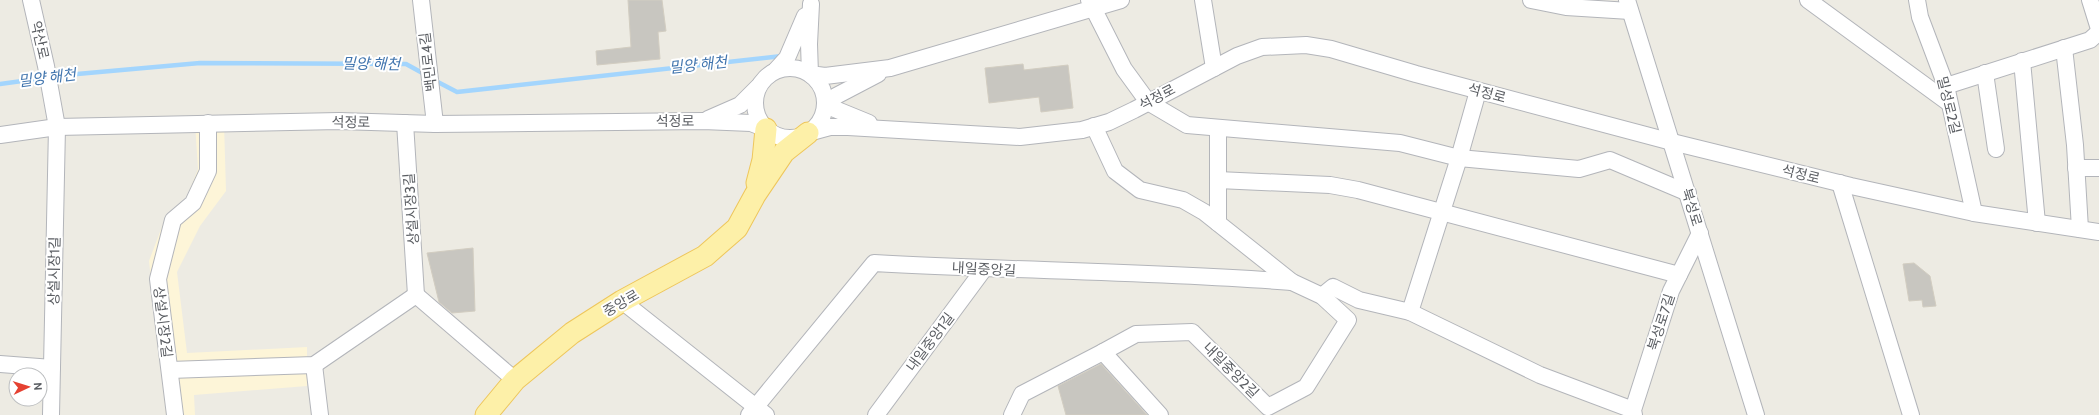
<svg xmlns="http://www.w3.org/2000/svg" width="2099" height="415" viewBox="0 0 2099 415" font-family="Cabin,'Noto Sans KR',sans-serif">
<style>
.commercial{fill:#fdf5d8}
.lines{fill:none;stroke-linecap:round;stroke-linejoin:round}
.stream{stroke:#a3d5fd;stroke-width:4.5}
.building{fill:#c8c6c0;stroke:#d2cdc1}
.minor-casing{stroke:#b3b5ba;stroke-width:18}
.major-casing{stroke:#eec65b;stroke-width:23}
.minor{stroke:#fff;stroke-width:16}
.major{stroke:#fdf0a8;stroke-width:21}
.labels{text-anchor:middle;stroke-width:4;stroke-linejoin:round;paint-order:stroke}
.street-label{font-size:14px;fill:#5b5e63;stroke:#fff}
.water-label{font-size:15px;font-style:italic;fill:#4175ae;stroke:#fff}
</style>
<rect width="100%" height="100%" fill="#edebe3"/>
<!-- commercial -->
<path class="commercial" d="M195,123H224L226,191L200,226L177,272L187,353L307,347V386L194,395L195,415H166L149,261L166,216L186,199L198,169Z"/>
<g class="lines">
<!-- stream -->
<g class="stream">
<path d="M434,80L457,92L782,56"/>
<path d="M0,84L66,75L200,63L406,64L426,75"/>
</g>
</g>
<!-- building -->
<g class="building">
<path d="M628,0H662L666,31L658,32L660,59L597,65L596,51L631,47Z"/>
<path d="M1023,64L1024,70L1068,65L1073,108L1041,112L1039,97L989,103L985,68Z"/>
<path d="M473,248L475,311L452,313L439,302L427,253Z"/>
<path d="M1914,263L1930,276L1936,306L1923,307L1922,300L1909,301L1903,264Z"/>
<path d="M1101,364L1147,415H1066L1058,386Z"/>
</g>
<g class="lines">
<defs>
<g id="minor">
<path d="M31,0L46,66L57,127L51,415"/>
<path d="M421,0L435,124"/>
<path d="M1089,0L1124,69L1148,102L1187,125L1400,143L1459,158L1579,169L1610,160L1688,193"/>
<path d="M1203,0L1214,68"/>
<path d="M1531,0L1566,7L1630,11"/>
<path d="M1627,0L1756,415"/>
<path d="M1808,0L1949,103"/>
<path d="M1917,0L1920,17L1946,86L1974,213"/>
<path d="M2090,0L2099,29"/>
<path d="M811,4L809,44L810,74L825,76L890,68L1121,0"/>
<path d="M2064,48L2075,145L2080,229"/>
<path d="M2022,61L2037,223"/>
<circle cx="790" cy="103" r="35"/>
<path d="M776,70L787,58L805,16"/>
<path d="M1985,73L1996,149"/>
<path d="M1946,86L2090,40L2099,32"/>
<path d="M708,119L740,105L758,87"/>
<path d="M405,123L416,295"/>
<path d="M869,123L825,105L836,96L878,74"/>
<path d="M1094,126L1115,171L1140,190L1183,200L1204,212L1292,282L1322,296L1348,320L1306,387L1268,407L1192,332L1136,334L1103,352L1160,415"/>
<path d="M1218,128V223"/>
<path d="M808,133L830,127H848L1020,137L1082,130L1109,122L1134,110L1237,56L1262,47L1306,45L1331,49L1416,74L1672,142L1851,186L1974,213L2099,232"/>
<path d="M0,135L57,127L339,121L435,124L703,121L751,123L766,129"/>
<path d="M2076,168H2099"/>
<path d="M1218,180L1330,185L1358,190L1679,275"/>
<path d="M1840,183L1911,415"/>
<path d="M1322,296L1333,287L1359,300L1410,312L1459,158L1478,91"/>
<path d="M622,301L766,415"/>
<path d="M1410,312L1540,375L1633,410"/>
<path d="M0,364L52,368"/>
<path d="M314,365L320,415"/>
<path d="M170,370L314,365L416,295L515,380"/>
<path d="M175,415L158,279L173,220L193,203L208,171V123"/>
<path d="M749,415L874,263C1013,271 1153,271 1292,282"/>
<path d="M876,415L984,269"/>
<path d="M1012,415L1022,394L1103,352"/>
<path d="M1634,415L1633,410L1671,291L1700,233"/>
</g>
<g id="major">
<path d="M757,183L763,160L766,129"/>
<path d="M486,415L515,380L572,333L622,301L705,256L737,228L755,195L784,152L808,133"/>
</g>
</defs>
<!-- minor casing -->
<use href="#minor" class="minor-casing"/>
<!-- major casing -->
<use href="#major" class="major-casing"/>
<!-- minor -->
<use href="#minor" class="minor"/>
<!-- major -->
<use href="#major" class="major"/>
</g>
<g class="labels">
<!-- street labels -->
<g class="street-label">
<text transform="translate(40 40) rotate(77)" y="5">약산로</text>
<text transform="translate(428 62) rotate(-97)" y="5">백민로4길</text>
<text transform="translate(1487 93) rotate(15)" y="5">석정로</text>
<text transform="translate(1157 97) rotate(-28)" y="5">석정로</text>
<text transform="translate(1949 105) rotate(76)" y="5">밀성로2길</text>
<text x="675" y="126">석정로</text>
<text transform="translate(351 122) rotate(1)" y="5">석정로</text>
<text transform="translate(1801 174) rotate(14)" y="5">석정로</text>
<text transform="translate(1692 207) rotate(73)" y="5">북성로</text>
<text transform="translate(411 209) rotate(-94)" y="5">상설시장3길</text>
<text transform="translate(984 269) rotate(3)" y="5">내일중앙길</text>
<text transform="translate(54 271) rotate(-89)" y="5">상설시장1길</text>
<text transform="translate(621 303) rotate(-30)" y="5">중앙로</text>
<text transform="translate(163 322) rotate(83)" y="5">상설시장2길</text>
<text transform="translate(1661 322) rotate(-72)" y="5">북성로7길</text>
<text transform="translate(930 342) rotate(-53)" y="5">내일중앙1길</text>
<text transform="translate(1231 370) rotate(45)" y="5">내일중앙2길</text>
</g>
<!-- water labels -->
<g class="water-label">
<text transform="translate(371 64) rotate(1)" y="5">밀양 해천</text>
<text transform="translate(698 65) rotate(-6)" y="5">밀양 해천</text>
<text transform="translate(47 78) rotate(-7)" y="5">밀양 해천</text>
</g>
</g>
<!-- north arrow -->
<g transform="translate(28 387) rotate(86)"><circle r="19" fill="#ffffff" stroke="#bdbfc1"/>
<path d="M0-3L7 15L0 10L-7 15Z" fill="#e54131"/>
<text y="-6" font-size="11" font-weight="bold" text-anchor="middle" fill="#5b5e63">N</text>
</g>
</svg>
